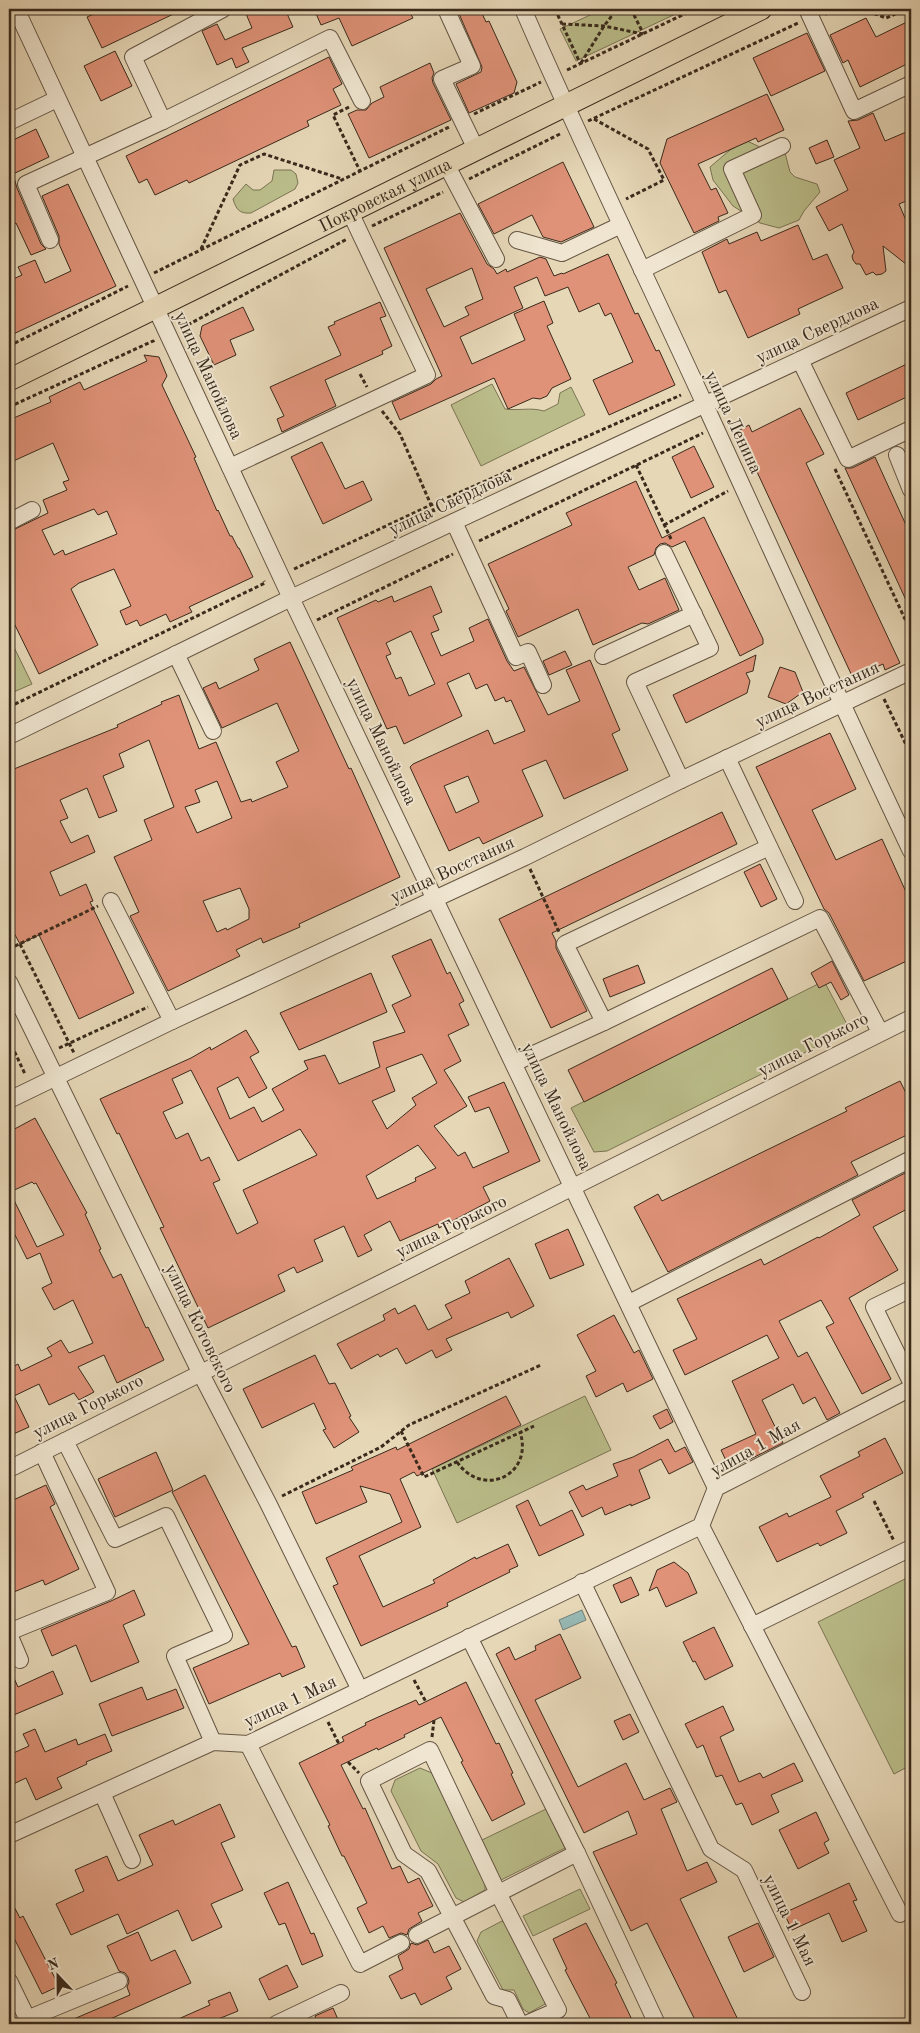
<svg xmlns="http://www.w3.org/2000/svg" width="920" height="2033" viewBox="0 0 920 2033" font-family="'Old Standard TT',serif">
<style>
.green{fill:#babd8a;stroke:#7a7453}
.water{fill:#97b8b4;stroke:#717f77}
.building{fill:#df9278;stroke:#392a1c;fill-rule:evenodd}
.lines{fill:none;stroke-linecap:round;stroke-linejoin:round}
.minor-casing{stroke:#645543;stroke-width:18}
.major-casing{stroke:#392a1c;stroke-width:23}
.path{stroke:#392a1c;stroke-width:3;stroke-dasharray:4 2.5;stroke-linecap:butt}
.minor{stroke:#efe5d0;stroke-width:16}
.major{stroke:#e6d7b7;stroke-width:21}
.labels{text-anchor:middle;stroke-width:4;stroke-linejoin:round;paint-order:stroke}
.street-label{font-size:18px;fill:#392a1c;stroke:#efe5d0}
</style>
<rect width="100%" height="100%" fill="#e6d7b7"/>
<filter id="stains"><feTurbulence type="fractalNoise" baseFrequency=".004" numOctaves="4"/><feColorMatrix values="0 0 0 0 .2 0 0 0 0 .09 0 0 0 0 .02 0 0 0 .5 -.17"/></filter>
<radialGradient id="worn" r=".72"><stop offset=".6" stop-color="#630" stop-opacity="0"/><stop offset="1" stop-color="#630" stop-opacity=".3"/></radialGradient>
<!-- green -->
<g class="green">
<path d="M603,9H686L576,61L560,29Z"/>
<path d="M747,141L760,147L775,141L784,149L790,172L795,177L817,184L820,192L804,211L799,220L779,228L760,223L733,206L713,180L710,167L730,150Z"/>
<path d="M274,170H291L296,174L298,183L295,189L251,213C239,214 236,209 233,199L246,184L253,190H260L272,181Z"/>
<path d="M492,384L505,409C519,411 530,407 544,411L558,404L560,393L571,387L585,415L481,466L451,405Z"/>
<path d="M9,637L32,684L9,694Z"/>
<path d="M824,981L850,1030L607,1151L594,1152L571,1108Z"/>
<path d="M585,1396L611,1450L457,1523L432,1469Z"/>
<path d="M911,1576V1765L894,1774L818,1622Z"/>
<path d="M420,1768L432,1773L485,1882V1890L464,1902L456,1898L438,1864L421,1851L391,1791L395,1780Z"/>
<path d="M546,1809L565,1848L501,1880L482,1840Z"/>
<path d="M580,1889L590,1909L533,1936L523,1916Z"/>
<path d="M502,1921L508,1926L544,1998L545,2004L529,2013L523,2009L514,1990H503L477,1941L481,1932Z"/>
</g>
<!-- water -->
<path class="water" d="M582,1610L586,1620L563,1630L559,1620Z"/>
<!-- building -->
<g class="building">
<path d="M105,9H184L102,48L87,17Z"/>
<path d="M244,9H285L293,27L242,48L249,62L236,68L232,58L217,65L202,31L217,24L225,40L252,28Z"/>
<path d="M314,9H408L413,18L352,46L339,18L321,25Z"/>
<path d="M457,9H480L486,22L489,21L517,82L514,93L469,113L456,84L481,72L482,67Z"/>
<path d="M866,18L876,37L911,20V62L860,87L848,60L843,63L830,35Z"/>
<path d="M807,33L825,71L771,96L753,58Z"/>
<path d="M115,51L132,86L101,101L84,66Z"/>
<path d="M329,57L342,84L333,89L341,105L307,121L309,126L189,183L187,180L155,195L147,179L139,183L126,156Z"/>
<path d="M430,63L434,73L432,78L433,83L451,120L369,158L348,114L357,110H366L372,103L384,97L380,87Z"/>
<path d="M767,94L784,130L758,142L756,138L698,164L711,190L716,188L728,213L718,217L719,221L694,233L660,163L667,139Z"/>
<path d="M873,113L885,141L911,130V199L899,204L908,225H911V268L883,246L886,271L882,274L876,275L873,272L866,275L860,264H856L853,260L852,256L854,252L842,224L829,231L816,207L848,190L834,160L860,148L848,121L858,120Z"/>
<path d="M36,129L49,157L13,174L17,188L41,244L46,249L31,255L16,223L9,227V142Z"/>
<path d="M827,140L834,157L816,164L809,148Z"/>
<path d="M563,162L594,227L561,242L543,237L532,215L494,234L478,204Z"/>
<path d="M68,184L116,286L9,336V281L22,275L18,267L35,260L45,283L71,271L59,244V236L42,196Z"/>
<path d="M460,213L487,264L494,269L497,274L506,269L507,272L540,257L546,259L554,276L562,273L563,274L608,254L635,314L638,313L656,351L659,350L675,385L609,415L593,380L633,362L611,313L605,316L599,303L579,312L568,287L545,296L537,277L514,287L523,308L460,337L472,364L525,340L514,314L544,301L553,323L547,326L571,379L552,388L547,396L540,399L533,398L508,409L494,378L400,420L392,402L431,384L436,379L442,376L384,248ZM472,268L483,299L465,307L469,315L444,327L426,289Z"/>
<path d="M798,225L813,260L827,254L843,288L798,309L800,314L748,338L726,290L719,293L702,252L727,239L729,244L757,232L761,241Z"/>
<path d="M380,302L386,316L380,318L392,346L382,351L383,354L325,380L336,406L282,432L277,419L284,416L270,387L341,355L328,327L335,324L334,322Z"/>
<path d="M243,307L254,330L230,340L236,355L214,365L200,336L202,326Z"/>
<path d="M144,355L159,357L167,376L162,385L196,457L194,458L217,511L218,510L230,536H232L238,548H239L253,577L189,607L192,612L170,622L166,614L140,626L137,620L126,625L120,611L131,606L114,569L79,583L71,589L98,645L39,674L9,613V532L48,513L43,500L67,490L63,482L69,480L53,443L9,463V420L51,402L49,397L80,382L84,390L147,361ZM94,509L98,515L107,511L117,534L65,555L63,550L54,555L42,530Z"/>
<path d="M911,362V395L858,420L846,393Z"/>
<path d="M800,408L824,454L806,463L900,663L885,670L883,664L853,678L738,431L749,425L752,432Z"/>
<path d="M322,442L345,489L363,481L372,500L323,524L291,457Z"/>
<path d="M694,446L714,487L691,498L672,457Z"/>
<path d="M875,457L911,536V611L845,468H852Z"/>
<path d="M636,481L662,538L704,517L763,639V644L740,656L685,541L672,547L665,543L660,544L656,548L654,555L628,567L639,590L665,578L679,610L648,624L642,623L593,645L578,609L518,637L506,611L509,609L488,564L572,525L566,513Z"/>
<path d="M431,586L442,612L433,616L439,630L431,633L441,656L474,641L469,628L488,619L507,661L514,671L524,667L548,715L580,701L566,670L590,660L620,730L612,734L628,770L564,799L546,760L522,770L543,816L483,844L479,837L449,851L410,767L413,764L488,730L494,744L525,731L511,700L506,702L504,697L495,701L487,684L476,689L469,673L447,683L462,716L404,744L396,726L387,729L337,618L376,600L378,602L392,596L394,602ZM411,631L435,684L409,696L401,677L396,679L386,656L391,654L386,643ZM468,776L479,802L456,813L444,786Z"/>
<path d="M290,642L349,769L351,768L400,877L299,924L300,927L263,943L261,938L236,950L240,956L168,991L130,916L139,912L114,857L152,840L144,820L174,807L149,740L119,754L124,767L103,776L117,811L99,818L87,788L60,800L68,818L60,821L71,843L88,835L95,852L50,872L60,896L86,884L93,901L90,902L134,993L79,1019L39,935L20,944L9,924V771L118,727L117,725L162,704L161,702L179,695L199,749L216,742L241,802L251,799L252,802L288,787L276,762L299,751L277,703L222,728L203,688L216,682L219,689L259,670L254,659ZM217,781L232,818L197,833L185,807L200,802L195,790ZM240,888L249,909V919L227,930L226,928L217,932L203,901Z"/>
<path d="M565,651L572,665L549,675L543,661Z"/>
<path d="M756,655L753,671L746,673L750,681L747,693L686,723L673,695Z"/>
<path d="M780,667L795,672L803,692L786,704L768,697Z"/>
<path d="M830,733L856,789L812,810L836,860L882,839L911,903V959L864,981L829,913L824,909L756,767Z"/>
<path d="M722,812L737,844L552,933L556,941V948L587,1011L551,1028L499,919Z"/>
<path d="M760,864L777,899L761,907L744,872Z"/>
<path d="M431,939L447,974L450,972L464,1001L459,1004L469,1025L448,1035L461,1061L444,1070L467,1106L434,1126L458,1156L465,1152L473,1168L509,1152L489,1107L475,1112L468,1097L504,1082L540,1161L483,1187L490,1201L439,1228L438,1224L400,1241L390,1221L364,1235L372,1250L358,1257L344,1226L314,1240L323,1261L297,1273L294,1267L278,1275L285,1291L208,1328L160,1228L164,1227L119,1133L117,1134L100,1099L191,1058L210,1047L211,1050L246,1030L259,1052L250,1057L267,1088L249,1098L238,1077L217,1088L230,1119L254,1107L262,1122L284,1110L272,1089L308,1069L304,1061L325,1055L339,1084L380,1067L373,1042L405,1032L392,1005L411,996L392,956ZM422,1054L437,1083L412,1098L416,1105L387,1129L372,1101L395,1091L386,1068ZM191,1070L238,1161L300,1129L317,1155L243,1190L258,1223L237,1234L213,1183L220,1180L209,1157L201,1161L188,1133L176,1139L163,1112L183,1103L172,1079ZM418,1145L436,1168L415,1178L416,1181L377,1199L366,1176Z"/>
<path d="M832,961L849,995L841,1000L831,982L819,988L811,973Z"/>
<path d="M638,965L645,983L610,997L603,979Z"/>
<path d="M772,968L788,999L584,1102L568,1070Z"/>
<path d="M371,973L387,1012L299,1050L280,1013Z"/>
<path d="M900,1081L911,1103V1133L851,1162L858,1175L668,1272L634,1207L658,1194L662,1201L847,1111L845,1108Z"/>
<path d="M35,1118L87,1213L85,1214L101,1249L99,1250L113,1278L121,1274L146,1328L148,1327L164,1360L117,1383L104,1355L78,1367L94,1392L79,1400L74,1393L49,1405L39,1384L14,1396L29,1427L9,1436V1369L18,1364L21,1371L52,1356L47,1348L61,1340L69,1353L93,1343L73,1300L54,1310L42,1288L52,1283L40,1253L27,1259L9,1223V1132ZM32,1182L34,1184L36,1183L64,1235L37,1247L10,1192Z"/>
<path d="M911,1170V1207L873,1227L898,1270L849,1298L891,1379L862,1394L826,1327L834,1323L821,1300L779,1321L798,1357L807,1352L840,1413L827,1420L815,1397L803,1404L793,1384L762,1400L783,1443L730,1469L721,1450L756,1434L732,1381L779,1358L767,1335L685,1375L673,1350L697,1339L677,1299L761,1259L764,1265L818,1237L819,1238L860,1215L852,1200Z"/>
<path d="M568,1229L584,1265L550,1279L535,1244Z"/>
<path d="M509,1258L534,1306L511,1318L508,1312L446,1339L452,1350L436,1358L432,1350L406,1364L397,1348L380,1357L378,1354L351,1369L337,1344L385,1320L383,1315L395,1308L398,1314L415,1305L428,1330L452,1318L445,1305L470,1293L465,1281Z"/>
<path d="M614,1315L634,1353L639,1350L653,1379L627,1392L623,1383L596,1397L586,1376L596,1371L577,1335Z"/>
<path d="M315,1355L329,1384L335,1383L351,1416L349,1417L359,1432L334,1448L323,1430L326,1429L314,1403L262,1428L243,1389Z"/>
<path d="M506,1396L521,1425L417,1476L414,1472L400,1479L421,1527L359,1556L383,1607L435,1583L433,1580L475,1557L476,1559L508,1544L518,1566L509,1570L510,1572L447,1603L448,1606L361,1646L333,1586L338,1584L326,1558L402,1522L390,1494L360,1486L367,1502L316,1524L302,1492L353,1470L351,1467L396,1447L397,1450Z"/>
<path d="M667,1409L673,1422L660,1429L653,1416Z"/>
<path d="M885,1438L903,1473L862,1494L864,1497L836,1511L847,1533L820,1546L818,1543L777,1562L759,1527L787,1513L789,1517L831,1497L820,1476L860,1456L858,1452Z"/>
<path d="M668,1439L675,1452L685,1447L693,1462L669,1474L661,1459L639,1470L650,1498L631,1506V1504L605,1515L602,1507L582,1517L569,1492L583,1485L586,1490L618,1476L613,1464L633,1457Z"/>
<path d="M156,1452L173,1490L115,1517L98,1479Z"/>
<path d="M205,1475L292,1647L296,1646L305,1667L282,1677L280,1673L209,1704L193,1668L249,1644L172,1492Z"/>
<path d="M46,1485L55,1504L50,1507L79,1569L45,1585L43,1580L9,1594V1502Z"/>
<path d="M528,1500L540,1526L572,1510L584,1535L539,1556L516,1506Z"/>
<path d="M674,1562L688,1573L697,1593L666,1607L657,1587L649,1591L657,1570Z"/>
<path d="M631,1577L639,1595L621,1603L613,1585Z"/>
<path d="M134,1590L145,1615L123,1625L139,1662L91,1682L76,1645L52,1656L41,1630L111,1601Z"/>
<path d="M714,1627L733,1666L705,1680L695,1661L693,1662L683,1642Z"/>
<path d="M560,1634L581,1678L535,1700L578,1787L626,1763L644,1800L670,1788L677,1802L661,1809L687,1871L707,1862L717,1882L680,1899L740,2024H697L647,1923L631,1931L593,1852L637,1834L628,1811L584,1833L496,1654L509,1647L515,1660L536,1650L535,1646Z"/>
<path d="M9,1667L18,1687L53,1671L63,1694L9,1717Z"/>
<path d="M466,1682L496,1744L499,1743L513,1773L511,1774L525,1804L492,1821L461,1762L463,1761L441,1717L404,1735L405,1737L378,1750L377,1748L341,1765L363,1809L365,1808L392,1869L400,1866L408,1883L419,1878L433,1906L418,1913L422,1921L409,1929L407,1935L401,1933L389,1938L383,1926L369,1933L357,1908L367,1903L344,1856H342L328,1826L330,1825L299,1763L344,1741L342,1737L366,1725L365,1723L416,1700L419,1705Z"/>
<path d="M142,1687L147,1700L176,1689L184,1708L112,1736L99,1704Z"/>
<path d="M723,1706L734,1730L720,1737L739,1782L760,1773L763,1778L794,1763L803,1781L771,1795L779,1812L752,1825L742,1803L736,1805L722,1775L716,1777L703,1745L697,1748L685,1724Z"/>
<path d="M630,1714L639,1732L623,1740L614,1721Z"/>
<path d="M35,1729L45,1752L76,1739L78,1745L105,1734L112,1751L86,1762L87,1764L57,1778L62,1788L36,1800L26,1778L9,1786V1755L29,1746L23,1734Z"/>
<path d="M220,1804L235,1837L221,1843L243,1890L211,1904L222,1927L192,1941L178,1910L127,1934L118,1914L71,1935L56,1904L84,1891L75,1870L107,1856L118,1881L153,1865L139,1835L173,1820L175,1825Z"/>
<path d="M816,1812L829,1840L824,1843L829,1853L798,1869L779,1830Z"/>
<path d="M288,1882L311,1934L314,1933L323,1956L302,1965L285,1923L279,1925L264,1893Z"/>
<path d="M849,1883L857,1900L853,1901L867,1931L842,1942L829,1913L792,1930L784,1913Z"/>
<path d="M9,1897L20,1918L23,1916L59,1986L42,1994L9,1928Z"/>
<path d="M586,1923L617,1983L615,1984L634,2024H593L565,1970L567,1969L553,1939Z"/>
<path d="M758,1923L774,1957L744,1972L728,1937Z"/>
<path d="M138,1932L151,1961L175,1950L191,1983L99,2024H62L130,1995L127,1987L129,1982L128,1977L125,1973L119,1971L107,1946Z"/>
<path d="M428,1940L434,1953L449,1946L461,1969L446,1977L452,1989L421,2005L415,1993L401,1999L389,1976L403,1969L398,1956L409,1949L411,1943L417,1945Z"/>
<path d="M287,1965L298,1987L269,2000L259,1979Z"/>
<path d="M230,1992L238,2011L206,2024H167L210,2005L208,2001Z"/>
<path d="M333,2008L340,2024H318L315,2016Z"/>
</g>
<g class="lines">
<defs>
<g id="minor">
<path d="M16,9L291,598L716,1488"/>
<path d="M446,9L472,66L442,79L476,149"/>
<path d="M523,9C581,143 645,274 706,407C774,555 841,704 911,851"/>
<path d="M807,9L854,111L911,84"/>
<path d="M163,121L330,38L362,101"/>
<path d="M9,122L57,99"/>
<path d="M446,164L496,259"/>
<path d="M50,240L26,184L163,121L133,57L223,9"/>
<path d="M517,240L562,253L621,225"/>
<path d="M642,270L753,215L732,169L782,146"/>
<path d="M800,360L848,459L911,429"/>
<path d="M897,455L911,490"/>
<path d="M230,467L427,375L350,212"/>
<path d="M9,522L32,510"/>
<path d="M454,522L516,657L528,652L543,685"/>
<path d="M664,553L710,648L635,682L681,780"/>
<path d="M176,654L213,731"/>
<path d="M603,656L694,614"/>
<path d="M9,736L291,598L911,308"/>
<path d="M727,758L795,901"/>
<path d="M111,901L172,1021"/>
<path d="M9,982L200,1372L268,1503L360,1690"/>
<path d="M604,1022L565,944L769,847"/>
<path d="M514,1063L604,1022L820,918L880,1032"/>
<path d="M9,1100L172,1021L525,857L681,780L911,671"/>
<path d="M911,1289L874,1307L911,1382"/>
<path d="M629,1303L911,1159"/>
<path d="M65,1441L115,1539L166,1516L224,1635L175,1656L213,1742"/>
<path d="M9,1469L911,1018"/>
<path d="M701,1526L900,1914"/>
<path d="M582,1582L711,1849L744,1870L802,1992"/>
<path d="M752,1626L911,1548"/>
<path d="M9,1632L107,1592L42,1452"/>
<path d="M9,1634L20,1660"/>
<path d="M469,1637L577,1853L657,2024"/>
<path d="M248,1744L360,1964L401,1943"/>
<path d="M102,1793L132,1860"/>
<path d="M9,1835L213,1742L248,1744L701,1526L716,1488L911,1388"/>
<path d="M417,1935L577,1853"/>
<path d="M9,1981L30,2024"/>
<path d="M27,2019L119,1981"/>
<path d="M276,2024L341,1993"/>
<path d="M520,2024L508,2000L494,1996L428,1871L404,1854L369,1781L430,1750L498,1893L558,2010L526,2024"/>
</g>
<g id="major">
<path id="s1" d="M9,380C261,258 510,131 761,9"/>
</g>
</defs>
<!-- minor casing -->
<use href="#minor" class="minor-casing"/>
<!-- major casing -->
<use href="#major" class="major-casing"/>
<!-- path -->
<g class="path">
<path d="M555,9L580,63"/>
<path d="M631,9L643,33"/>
<path d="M862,9L886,18L907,9"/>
<path d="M825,14L845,9"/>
<path d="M562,24L604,26L643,34"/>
<path d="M581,63L604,26L617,9"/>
<path d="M567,70L695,9"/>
<path d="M349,107L333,115L360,171"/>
<path d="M474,114L541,82"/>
<path d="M594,119L648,149L664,180L626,199"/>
<path d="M588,121L798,23"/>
<path d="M469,179L562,133"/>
<path d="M372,226L443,192"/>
<path d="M201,249L240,165L264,154L342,179"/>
<path d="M154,273L449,127"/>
<path d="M182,328L347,239"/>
<path d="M9,346L128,286"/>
<path d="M360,374L367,387"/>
<path d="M9,407L153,341L154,343"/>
<path d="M382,411L400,434L435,514"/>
<path d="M636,465L671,539"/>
<path d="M835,469L911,632"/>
<path d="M664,525L728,491"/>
<path d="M479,541L703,433"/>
<path d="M294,569L431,505L681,395"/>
<path d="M317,620L453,554"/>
<path d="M884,699L911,755"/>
<path d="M9,707L265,583L264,581"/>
<path d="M530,869L559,932"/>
<path d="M20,944L74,1053"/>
<path d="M9,949L98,906"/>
<path d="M9,1040L25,1074"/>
<path d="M59,1048L148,1007"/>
<path d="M401,1431L424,1477L534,1426"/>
<path d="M457,1462C483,1499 534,1475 520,1432"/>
<path d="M282,1496L381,1447L409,1425L541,1365"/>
<path d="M874,1501L894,1541"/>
<path d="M414,1680L426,1702"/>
<path d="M328,1722L339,1744"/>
<path d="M432,1737L434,1720"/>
<path d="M348,1762L359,1773"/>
</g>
<!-- minor -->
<use href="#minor" class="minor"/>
<!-- major -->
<use href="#major" class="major"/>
</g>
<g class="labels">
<!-- street labels -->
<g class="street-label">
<text dy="6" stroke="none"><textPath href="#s1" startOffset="419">Покровская улица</textPath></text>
<text transform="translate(817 330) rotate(-25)" y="6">улица Свердлова</text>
<text transform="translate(209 375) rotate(65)" y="6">улица Манойлова</text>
<text transform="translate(734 422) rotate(65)" y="6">улица Ленина</text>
<text transform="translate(450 502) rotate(-25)" y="6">улица Свердлова</text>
<text transform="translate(817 694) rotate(-25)" y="6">улица Восстания</text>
<text transform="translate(382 741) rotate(64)" y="6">улица Манойлова</text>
<text transform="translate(452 869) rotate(-25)" y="6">улица Восстания</text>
<text transform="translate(813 1044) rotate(-27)" y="6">улица Горького</text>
<text transform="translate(557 1106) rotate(64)" y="6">улица Манойлова</text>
<text transform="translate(451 1226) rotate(-26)" y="6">улица Горького</text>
<text transform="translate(201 1328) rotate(64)" y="6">улица Котовского</text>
<text transform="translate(88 1406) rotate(-27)" y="6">улица Горького</text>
<text transform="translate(755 1447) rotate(-29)" y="6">улица 1 Мая</text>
<text transform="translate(290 1701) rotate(-25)" y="6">улица 1 Мая</text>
<text transform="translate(790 1920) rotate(64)" y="6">улица 1 Мая</text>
</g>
</g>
<!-- margin -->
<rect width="920" height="2033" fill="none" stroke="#e6d7b7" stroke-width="30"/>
<rect x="10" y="10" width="900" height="2013" fill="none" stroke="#392a1c" stroke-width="2.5"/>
<rect x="15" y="15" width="890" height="2003" fill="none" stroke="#392a1c"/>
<!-- north arrow -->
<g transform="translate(58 1976) rotate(338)" stroke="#efe5d0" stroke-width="4" paint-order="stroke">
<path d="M0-4L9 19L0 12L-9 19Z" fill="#392a1c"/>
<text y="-8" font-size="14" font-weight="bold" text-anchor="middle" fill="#392a1c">N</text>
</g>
<rect width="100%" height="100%" filter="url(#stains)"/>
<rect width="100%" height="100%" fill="url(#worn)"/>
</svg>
